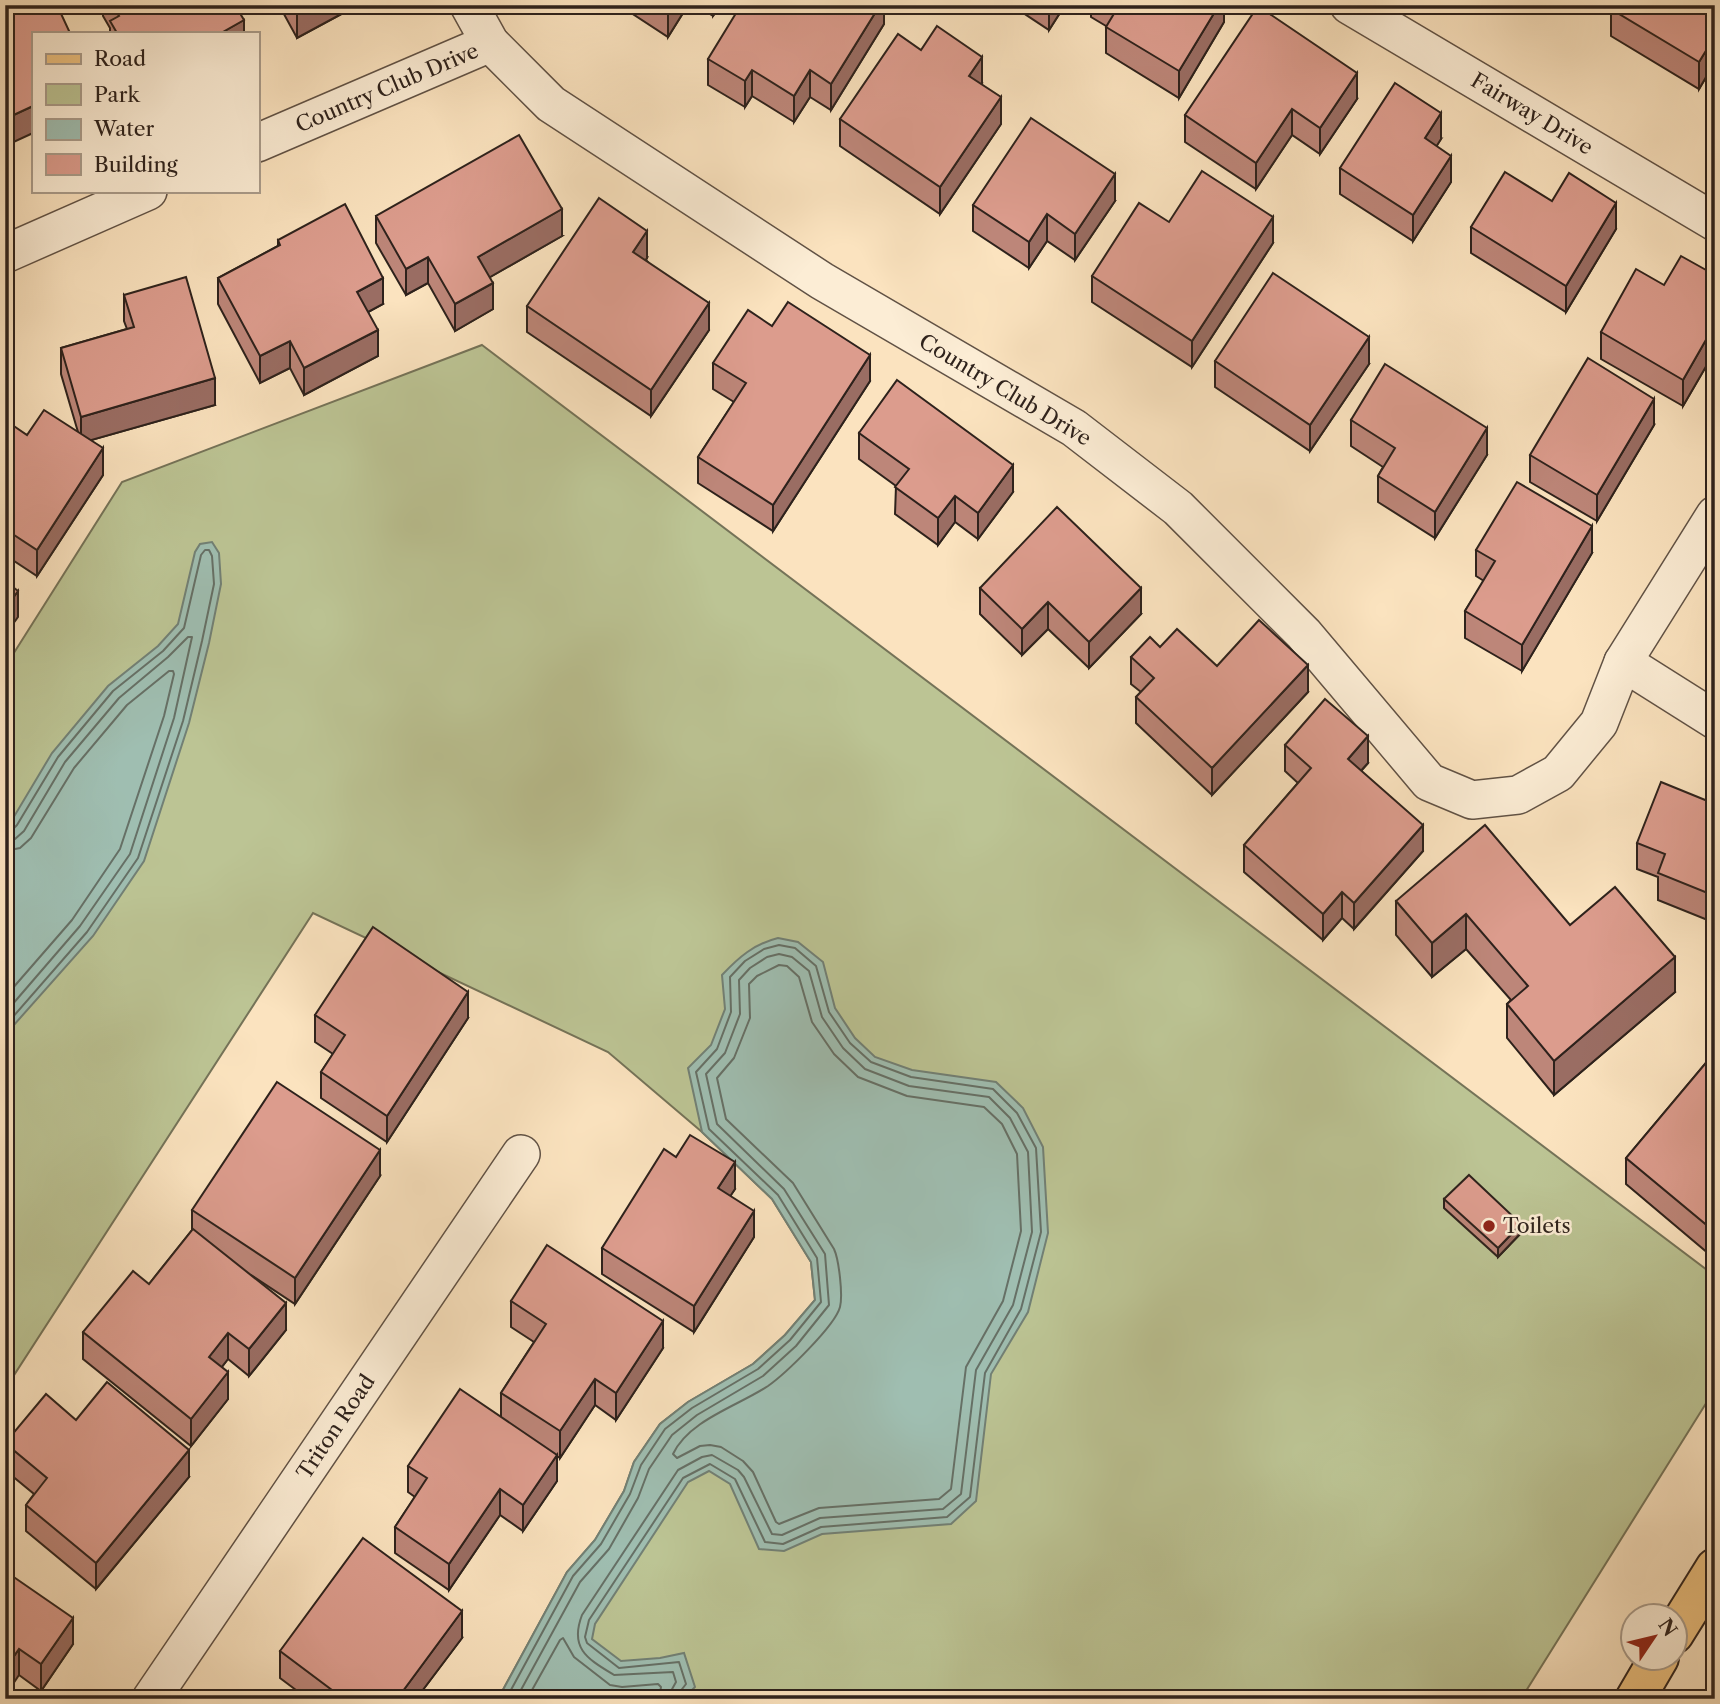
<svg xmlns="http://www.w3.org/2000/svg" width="1720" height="1704" viewBox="0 0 1720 1704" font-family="'Libre Caslon Text',serif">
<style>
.green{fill:#bcc494;stroke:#757358;stroke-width:2}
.water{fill:#9fbeb1;stroke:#728075;stroke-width:2}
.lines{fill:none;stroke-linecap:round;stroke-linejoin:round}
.shore{stroke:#667066;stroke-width:2}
.minor-casing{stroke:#615245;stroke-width:40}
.primary-casing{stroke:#2e221c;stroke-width:42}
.minor{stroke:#fcedd5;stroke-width:37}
.primary{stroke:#eec280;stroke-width:38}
.wall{fill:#bd8679;stroke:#2e221c;stroke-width:2}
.shaded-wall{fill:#9a6d63;stroke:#2e221c;stroke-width:2}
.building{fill:#dc9c8d;stroke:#2e221c;stroke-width:2}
.poi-dot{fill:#8f2418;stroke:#fcedd5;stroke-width:2.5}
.labels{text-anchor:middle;stroke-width:5;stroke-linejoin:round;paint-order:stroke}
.street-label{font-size:21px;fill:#2e221c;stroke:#fcedd5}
.poi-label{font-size:21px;fill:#2e221c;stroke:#fcedd5;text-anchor:start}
</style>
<rect width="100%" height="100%" fill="#fbe3bf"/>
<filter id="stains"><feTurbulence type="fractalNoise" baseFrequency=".00286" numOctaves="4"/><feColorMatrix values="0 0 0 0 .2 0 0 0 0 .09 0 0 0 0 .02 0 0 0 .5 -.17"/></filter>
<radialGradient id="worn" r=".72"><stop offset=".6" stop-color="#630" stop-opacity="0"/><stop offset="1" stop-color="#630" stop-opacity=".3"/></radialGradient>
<!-- green -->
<path class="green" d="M482,345L1715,1276V1389L1521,1699H498L567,1572L595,1540L624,1491L634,1462L660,1424L688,1402L753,1364L785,1335L815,1300L811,1262L772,1199L702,1132L608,1052L313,913L5,1389V667L122,482Z"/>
<!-- water -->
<g class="water">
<path d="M212,542L219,553L221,584L209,643L189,723L144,861L93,936L5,1035V827L12,820L52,753L108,686L158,646L178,624L195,552L200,544Z"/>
<path d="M778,938L798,942L823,962L835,1008L855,1038L875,1057L912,1070L996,1082L1023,1108L1043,1147L1048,1233L1028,1312L991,1374L976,1501L951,1524L822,1534L784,1551L759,1549L730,1484L709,1471L688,1482L595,1624L592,1639L621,1661L660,1658L684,1653L695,1687L683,1699H498L567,1572L595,1540L624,1491L634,1462L660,1424L688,1402L753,1364L785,1335L815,1300L811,1262L772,1199L702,1132L688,1068L711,1045L725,1009L722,975C739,957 754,944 778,938Z"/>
</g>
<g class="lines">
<!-- shore -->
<g class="shore">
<path d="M5,832L11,831L17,825L58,757L113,691L163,651L184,628L201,555L205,550H209L212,556L214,584L202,641L183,721L138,858L87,932L5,1026"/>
<path d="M5,840L15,839L24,831L65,762L119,698L168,657L188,637H192L174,718L130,854L80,926L5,1013"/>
<path d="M5,851L20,848L31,838L74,768L127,705L169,671H173L174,674L164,716L120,849L72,920L5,997"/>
<path d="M779,965L787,966L799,977L812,1022L834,1054L858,1077L907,1096L984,1107L1002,1124L1017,1154L1021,1231L1003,1301L966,1367L951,1489L939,1499L819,1508L779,1524L776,1522L753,1472L743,1461L721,1447L710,1445L700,1446L677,1458L673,1454C689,1420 738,1406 768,1386C785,1374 835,1326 840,1307C843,1295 839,1260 834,1249L793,1183L726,1119L717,1078L734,1058L750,1018L749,984L757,976Z"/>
<path d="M506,1699L573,1576L601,1544L630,1494L641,1465L665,1429L692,1408L758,1369L790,1340L821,1302L817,1258L778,1195L709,1129L696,1072L717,1049L731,1012L730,977L745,961L764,949L779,945L795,948L816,966L829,1012L850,1043L871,1062L911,1077L993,1089L1017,1113L1036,1148L1041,1232L1021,1309L985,1373L970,1497L947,1517L821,1527L783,1544L765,1542L735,1479L710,1464L683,1478L589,1620L585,1637L587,1643L619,1668L679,1662L686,1684L679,1693V1699"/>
<path d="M516,1699L580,1582L609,1549L638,1498L649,1469L672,1435L697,1415L763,1376L796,1346L829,1305L825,1254L784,1189L717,1124L706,1074L725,1053L740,1014L739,980L750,968L767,957L779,954L792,957L809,971L822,1017L843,1048L865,1069L909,1086L989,1097L1010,1118L1028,1152L1032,1232L1013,1305L976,1370L961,1494L943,1509L820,1518L782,1535L772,1534L744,1477L738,1470L712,1455L702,1457L678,1470L582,1615C569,1649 588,1659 614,1675L673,1672L676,1682L671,1691L670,1699"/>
<path d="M527,1699L560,1640L563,1638L574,1657L610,1685L622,1687L658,1684L661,1687L659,1699"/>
</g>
<defs>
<g id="minor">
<path d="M469,5L490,43L551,104L822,281L1074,428L1178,508L1304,634L1429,782L1472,800L1518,795L1558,773L1599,723L1623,662L1715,515"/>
<path d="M1349,5L1715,222"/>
<path d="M257,143L490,43"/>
<path d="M5,254L148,191"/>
<path d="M1623,662L1715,720"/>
<path d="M151,1699L521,1154"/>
</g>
<g id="primary">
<path d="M1674,1634L1715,1568"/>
<path d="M1635,1699L1659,1658"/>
</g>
</defs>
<!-- minor casing -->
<use href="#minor" class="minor-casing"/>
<!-- primary casing -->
<use href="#primary" class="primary-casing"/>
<!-- minor -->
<use href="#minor" class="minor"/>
<!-- primary -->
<use href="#primary" class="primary"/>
</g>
<!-- wall -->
<g class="wall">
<path d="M103,5H235L244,33H110V28L103,16Z"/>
<path d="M279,5H358L297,38Z"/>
<path d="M619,5H688L668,37Z"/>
<path d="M696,5H721L713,16Z"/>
<path d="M884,5V24L831,110L810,97L794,122L752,96L745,107L708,85V59Z"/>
<path d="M1011,5H1065L1049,30Z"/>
<path d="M1091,5H1224V22L1179,98L1106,53V26L1091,17Z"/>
<path d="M1715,5V62L1699,89L1611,36V9Z"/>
<path d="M921,50L982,83L981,84L1001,124L940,214L840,146V119Z"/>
<path d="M1357,99L1320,154L1292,135L1256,189L1185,142V115Z"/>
<path d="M1441,139L1436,146L1451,182L1413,241L1340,194V168Z"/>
<path d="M1115,201L1075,260L1047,241L1029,268L973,231V205Z"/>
<path d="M1552,201L1616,229L1566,312L1471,253V227Z"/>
<path d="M376,216L562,236L490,277L493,309L455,331L428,283L406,295L376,243Z"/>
<path d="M1169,222L1273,243L1192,367L1092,302V276Z"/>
<path d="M278,240L383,304L368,312L378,356L304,395L290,368L260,383L218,304V278L278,246Z"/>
<path d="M647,258L646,260L709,330L651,416L527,332V306Z"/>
<path d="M1715,275V351L1683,406L1601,359V332L1664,285Z"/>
<path d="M124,295L215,405L91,440L103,475L37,576L5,555V426L27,435L78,432L61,374V348L127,329L124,321Z"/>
<path d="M772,326L870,381L773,531L698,483V457L734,402L713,389V363Z"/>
<path d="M1215,361L1369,364L1310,451L1215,387Z"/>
<path d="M1351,420L1487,455L1435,538L1378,502V476L1383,467L1351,446Z"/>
<path d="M1654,425L1597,521L1530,482V455Z"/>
<path d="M859,433L1013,492L978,539L955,522L938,545L895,514L896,486L859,459Z"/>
<path d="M1476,550L1592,553L1522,671L1465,638V611L1484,581L1476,576Z"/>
<path d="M980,588L1141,614L1089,668L1048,629L1022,655L980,614Z"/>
<path d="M1160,647L1217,666L1308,692L1212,795L1136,723V697L1141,692L1131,684V657Z"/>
<path d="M1285,745L1368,763L1361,771L1423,851L1354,929L1342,918L1323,940L1244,872V845L1298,783L1285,771Z"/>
<path d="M1715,804V923L1658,900V877L1637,869V843Z"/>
<path d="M1396,901L1570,925L1675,992L1554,1095L1507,1038V1004L1511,1000L1466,949L1432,977L1396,935Z"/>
<path d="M315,1015L468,1018L387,1142L321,1098V1072L333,1054L315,1042Z"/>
<path d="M1715,1052V1259L1626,1184V1158Z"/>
<path d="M676,1157L735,1189L730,1196L754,1237L694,1332L602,1274V1248Z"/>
<path d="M380,1176L295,1304L251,1275L286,1330L249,1376L228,1359L222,1367L228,1399L191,1446L83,1359V1332L149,1284L192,1230V1210Z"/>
<path d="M1444,1199L1521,1233L1498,1257L1444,1208Z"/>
<path d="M511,1301L663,1348L616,1420L595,1405L560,1458L557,1456V1481L523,1531L500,1515L449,1590L395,1553V1527L415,1497L408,1492V1466L501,1417V1393L534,1342L511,1327Z"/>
<path d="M5,1443L189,1477L96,1589L26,1531V1505L34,1494L5,1470Z"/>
<path d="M5,1571L73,1644L41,1691L19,1675Z"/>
<path d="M462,1638L416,1699H308L280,1678V1651Z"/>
</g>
<!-- shaded-wall -->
<g class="shaded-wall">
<path d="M310,5H358L297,38V12Z"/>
<path d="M672,5H688L668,37V11Z"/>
<path d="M713,5H721L713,16Z"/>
<path d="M880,5H884V24L831,110V84Z"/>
<path d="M1049,5H1065L1049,30Z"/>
<path d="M1219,5H1224V22L1179,98V71Z"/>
<path d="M244,20V33H221Z"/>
<path d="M1715,36V62L1699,89V62Z"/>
<path d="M982,57V83L969,102V76Z"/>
<path d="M752,70V96L745,107V81Z"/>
<path d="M810,70V97L794,122V96Z"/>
<path d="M1357,73V99L1320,154V128Z"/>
<path d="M1001,97V124L940,214V187Z"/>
<path d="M33,106V133L5,146V119Z"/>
<path d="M1292,109V135L1256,189V163Z"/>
<path d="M1441,113V139L1425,165V138Z"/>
<path d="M1451,156V182L1413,241V215Z"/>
<path d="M1115,174V201L1075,260V234Z"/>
<path d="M1616,203V229L1566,312V286Z"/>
<path d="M562,209V236L478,284V257Z"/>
<path d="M1047,214V241L1029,268V242Z"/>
<path d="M1273,217V243L1192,367V341Z"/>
<path d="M647,231V258L633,278V252Z"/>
<path d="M428,257V283L406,295V269Z"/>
<path d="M383,278V304L357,318V292Z"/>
<path d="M493,283V309L455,331V304Z"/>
<path d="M709,303V330L651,416V390Z"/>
<path d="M1715,324V351L1683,406V380Z"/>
<path d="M378,330V356L304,395V368Z"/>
<path d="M1369,337V364L1310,451V425Z"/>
<path d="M290,341V368L260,383V356Z"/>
<path d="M870,355V381L773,531V505Z"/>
<path d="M215,378V405L81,443V417Z"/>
<path d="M1654,399V425L1597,521V495Z"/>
<path d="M1487,428V455L1435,538V512Z"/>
<path d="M103,448V475L37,576V550Z"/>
<path d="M1013,465V492L978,539V513Z"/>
<path d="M955,496V522L938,545V518Z"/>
<path d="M1592,526V553L1522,671V645Z"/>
<path d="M1141,588V614L1089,668V642Z"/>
<path d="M18,591V617L5,635V609Z"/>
<path d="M1048,602V629L1022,655V629Z"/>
<path d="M1308,665V692L1212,795V768Z"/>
<path d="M1368,736V763L1348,785V759Z"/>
<path d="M1423,825V851L1354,929V903Z"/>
<path d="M1342,892V918L1323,940V914Z"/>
<path d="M1466,914V949L1432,977V943Z"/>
<path d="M1675,957V992L1554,1095V1061Z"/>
<path d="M468,992V1018L387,1142V1116Z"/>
<path d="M380,1150V1176L295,1304V1278Z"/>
<path d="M735,1162V1189L718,1215V1188Z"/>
<path d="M754,1211V1237L694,1332V1306Z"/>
<path d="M1521,1224V1233L1498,1257V1248Z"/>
<path d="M286,1303V1330L249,1376V1349Z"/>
<path d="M663,1321V1348L616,1420V1393Z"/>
<path d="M228,1333V1359L209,1383V1357Z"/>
<path d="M228,1372V1399L191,1446V1419Z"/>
<path d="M595,1379V1405L560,1458V1431Z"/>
<path d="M189,1450V1477L96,1589V1563Z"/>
<path d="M557,1455V1481L523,1531V1505Z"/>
<path d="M500,1489V1515L449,1590V1564Z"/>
<path d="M462,1611V1638L416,1699H397Z"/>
<path d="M73,1618V1644L41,1691V1664Z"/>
<path d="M19,1649V1675L5,1696V1669Z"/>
</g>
<!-- building -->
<g class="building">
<path d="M25,5H57L70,33H33V106L5,119V15Z"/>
<path d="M112,5H235L244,20L221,33H117L110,21L119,16Z"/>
<path d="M294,5H310L297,12Z"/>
<path d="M660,5H672L668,11Z"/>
<path d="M741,5H880L831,84L810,70L794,96L752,70L745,81L708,59Z"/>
<path d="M1115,5H1219L1179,71L1106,27L1118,7Z"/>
<path d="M1613,5H1715V36L1699,62L1611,9Z"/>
<path d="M1258,6L1357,73L1320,128L1292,109L1256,163L1185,115Z"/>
<path d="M937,26L982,57L969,76L1001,97L940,187L840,119L898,34L921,50Z"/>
<path d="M1395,83L1441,113L1425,138L1451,156L1413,215L1340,168Z"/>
<path d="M1031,118L1115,174L1075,234L1047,214L1029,242L973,205Z"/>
<path d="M519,135L562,209L478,257L493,283L455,304L428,257L406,269L376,216Z"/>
<path d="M1202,171L1273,217L1192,341L1092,276L1139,203L1169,222Z"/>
<path d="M1505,172L1552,201L1569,173L1616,203L1566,286L1471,227Z"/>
<path d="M599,198L647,231L633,252L709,303L651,390L527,306Z"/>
<path d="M345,204L383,278L357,292L378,330L304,368L290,341L260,356L218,278L280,245L278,240Z"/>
<path d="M1681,256L1715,275V324L1683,380L1601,332L1636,269L1664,285Z"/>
<path d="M1273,273L1369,337L1310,425L1215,361Z"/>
<path d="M186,277L215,378L81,417L61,348L134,327L124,295Z"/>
<path d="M788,302L870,355L773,505L698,457L746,383L713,363L748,310L772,326Z"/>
<path d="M1588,358L1654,399L1597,495L1530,455Z"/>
<path d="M1385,364L1487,428L1435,512L1378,476L1395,448L1351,420Z"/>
<path d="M897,380L1013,465L978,513L955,496L938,518L895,487L909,469L859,433Z"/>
<path d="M44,410L103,448L37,550L5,529V426L8,422L27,435Z"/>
<path d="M1517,482L1592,526L1522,645L1465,611L1495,561L1476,550Z"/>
<path d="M1057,507L1141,588L1089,642L1048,602L1022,629L980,588Z"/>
<path d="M5,581L18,591L5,609Z"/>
<path d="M1259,620L1308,665L1212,768L1136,697L1154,678L1131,657L1150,637L1160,647L1177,629L1217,666Z"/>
<path d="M1325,699L1368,736L1348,759L1423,825L1354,903L1342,892L1323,914L1244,845L1311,768L1285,745Z"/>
<path d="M1661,782L1715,804V896L1658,873L1665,854L1637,843Z"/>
<path d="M1485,825L1570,925L1615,887L1675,957L1554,1061L1507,1004L1528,986L1466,914L1432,943L1396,901Z"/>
<path d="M373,927L468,992L387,1116L321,1072L345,1035L315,1015Z"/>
<path d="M1715,1052V1232L1626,1158Z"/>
<path d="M277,1082L380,1150L295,1278L192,1210Z"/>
<path d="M690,1135L735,1162L718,1188L754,1211L694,1306L602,1248L664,1149L676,1157Z"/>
<path d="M1469,1175L1521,1224L1498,1248L1444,1199Z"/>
<path d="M193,1229L286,1303L249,1349L228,1333L209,1357L228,1372L191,1419L83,1332L133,1271L149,1284Z"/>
<path d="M547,1245L663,1321L616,1393L595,1379L560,1431L501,1393L546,1324L511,1301Z"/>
<path d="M107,1382L189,1450L96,1563L26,1505L47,1478L5,1443L46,1394L76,1420Z"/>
<path d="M460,1389L557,1455L523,1505L500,1489L449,1564L395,1527L427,1478L408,1466Z"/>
<path d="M363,1538L462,1611L397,1699H344L280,1651Z"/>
<path d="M5,1571L73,1618L41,1664L19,1649L5,1669Z"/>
</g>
<!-- markers -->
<circle class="poi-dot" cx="1489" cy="1226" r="7"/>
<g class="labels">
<!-- street labels -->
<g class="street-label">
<text transform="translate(387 88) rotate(-23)" y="7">Country Club Drive</text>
<text transform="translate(1532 114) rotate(31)" y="7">Fairway Drive</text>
<text transform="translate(1005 390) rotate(31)" y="7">Country Club Drive</text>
<text transform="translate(336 1427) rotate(-56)" y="7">Triton Road</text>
</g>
<!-- poi labels -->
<g class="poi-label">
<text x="1503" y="1233">Toilets</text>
</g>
</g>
<!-- margin -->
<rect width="1720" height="1704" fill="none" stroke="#fbe3bf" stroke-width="28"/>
<rect x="7" y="7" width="1706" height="1690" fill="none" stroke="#2e221c" stroke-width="3.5"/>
<rect x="14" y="14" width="1692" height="1676" fill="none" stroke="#2e221c" stroke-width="2"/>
<!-- legend -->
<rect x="32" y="32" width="228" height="161" fill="#fcedd5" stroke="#aa9c8b" stroke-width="2"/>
<rect x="46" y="54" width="35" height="10" fill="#eec280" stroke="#aa9c8b" stroke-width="2"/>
<text x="94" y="66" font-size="21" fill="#2e221c">Road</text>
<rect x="46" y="84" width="35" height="21" fill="#bcc494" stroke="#aa9c8b" stroke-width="2"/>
<text x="94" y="102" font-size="21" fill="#2e221c">Park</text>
<rect x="46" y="119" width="35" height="21" fill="#9fbeb1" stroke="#aa9c8b" stroke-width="2"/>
<text x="94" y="136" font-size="21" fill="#2e221c">Water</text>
<rect x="46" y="154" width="35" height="21" fill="#dc9c8d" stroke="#aa9c8b" stroke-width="2"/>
<text x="94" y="172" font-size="21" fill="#2e221c">Building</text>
<!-- north arrow -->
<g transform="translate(1654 1637) rotate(55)"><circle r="33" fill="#fcedd5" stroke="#aa9c8b" stroke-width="2"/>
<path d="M0-5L12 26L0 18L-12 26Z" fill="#8f2418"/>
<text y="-10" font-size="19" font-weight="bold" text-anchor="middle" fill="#2e221c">N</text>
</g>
<rect width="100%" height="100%" filter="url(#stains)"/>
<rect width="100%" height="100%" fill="url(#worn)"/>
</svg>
